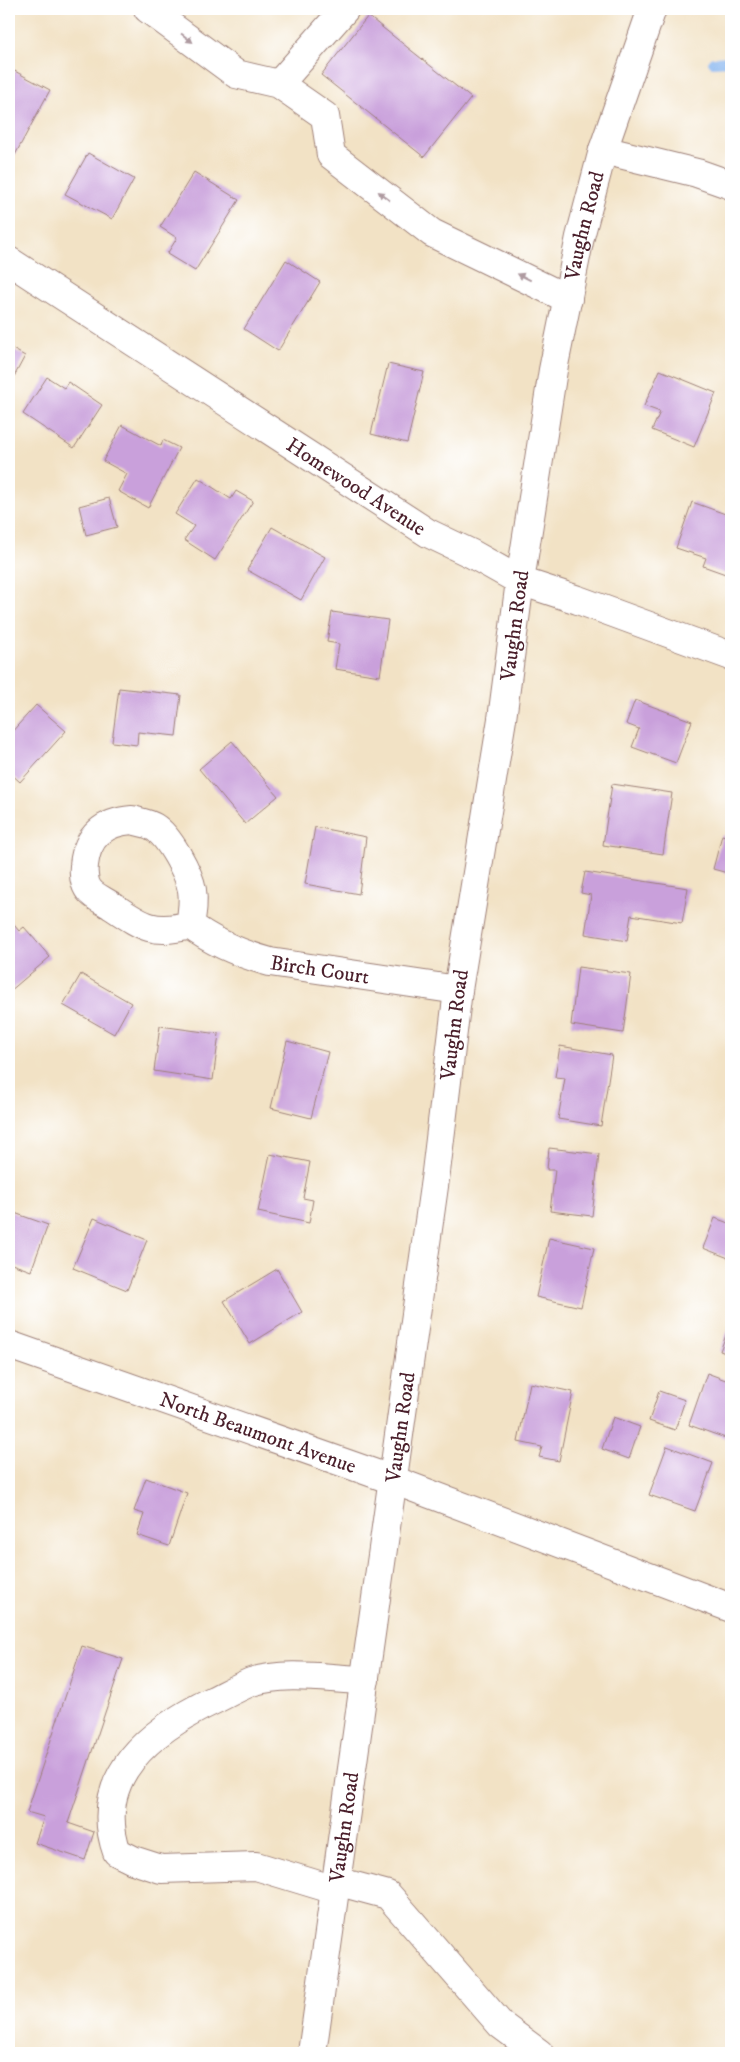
<svg xmlns="http://www.w3.org/2000/svg" width="740" height="2062" viewBox="0 0 740 2062" font-family="'IM FELL DW Pica',serif">
<style>
.lines{fill:none;stroke-linecap:round;stroke-linejoin:round}
.stream{stroke:#83b3ee;stroke-width:10}
.building{fill:#c9a0db}
.minor-casing{stroke:#9e8078;stroke-width:30}
.minor{stroke:#fff;stroke-width:28}
.oneway{fill:#ae9aa0}
.labels{text-anchor:middle;stroke-width:4.5;stroke-linejoin:round;paint-order:stroke}
.street-label{font-size:21px;fill:#4a1f2b;stroke:#fff}
</style>
<rect width="100%" height="100%" fill="#fff"/>
<filter id="ink" filterUnits="userSpaceOnUse"><feTurbulence type="fractalNoise" baseFrequency=".02" numOctaves="2"/><feDisplacementMap in="SourceGraphic" scale="10" xChannelSelector="R" yChannelSelector="G"/><feConvolveMatrix kernelMatrix="1 2 1 2 8 2 1 2 1" color-interpolation-filters="sRGB"/></filter>
<filter id="wash" filterUnits="userSpaceOnUse"><feTurbulence type="fractalNoise" baseFrequency=".0096" numOctaves="4" result="noise"/><feDisplacementMap in="SourceGraphic" scale="20" xChannelSelector="R" yChannelSelector="G"/><feGaussianBlur stdDeviation="1.12" result="paint"/><feColorMatrix in="noise" values="0 0 0 0 0 0 0 0 0 0 0 0 0 0 0 0 0 1.4 0 .05"/><feComposite in="paint" operator="in"/></filter>
<g filter="url(#wash)">
<rect width="100%" height="100%" fill="#f2e2c5"/>
<g class="lines">
<!-- stream -->
<path class="stream" d="M713,62L731,61"/>
</g>
<g id="blocks">
<!-- building -->
<g class="building">
<path d="M368,16L471,98L424,157L321,75Z"/>
<path d="M9,68L50,90L15,155L9,152Z"/>
<path d="M88,153L134,179L112,219L65,194Z"/>
<path d="M194,172L239,200L195,271L167,254L177,238L160,227Z"/>
<path d="M286,260L320,282L278,351L244,329Z"/>
<path d="M9,347L25,356L9,386Z"/>
<path d="M388,364L424,372L407,443L371,434Z"/>
<path d="M660,370L716,393L694,447L652,430L660,412L644,406Z"/>
<path d="M47,377L64,388L68,382L102,405L74,448L23,414Z"/>
<path d="M122,425L161,446L163,440L179,448L148,508L118,491L127,474L103,461Z"/>
<path d="M198,478L231,499L236,491L253,501L215,560L184,540L194,526L175,514Z"/>
<path d="M109,498L117,527L86,535L79,506Z"/>
<path d="M692,502L731,516V576L703,566L706,558L676,548Z"/>
<path d="M272,527L325,557L301,600L247,570Z"/>
<path d="M332,612L388,620L380,676L335,669L339,644L327,642Z"/>
<path d="M119,688L181,695L176,736L138,732L137,745L112,742Z"/>
<path d="M635,700L692,721L676,763L632,747L639,729L626,724Z"/>
<path d="M36,705L66,731L20,782L9,772V735Z"/>
<path d="M232,741L278,796L245,824L199,769Z"/>
<path d="M612,784L672,793L663,854L603,845Z"/>
<path d="M315,827L366,837L359,894L305,884Z"/>
<path d="M722,835L731,838V874L713,869Z"/>
<path d="M585,872L688,888L682,923L631,915L627,941L585,934L591,895L581,893Z"/>
<path d="M9,919L19,931L24,927L50,957L9,992Z"/>
<path d="M578,967L631,974L623,1033L571,1025Z"/>
<path d="M81,974L131,1003L114,1034L63,1005Z"/>
<path d="M160,1026L219,1034L213,1080L154,1071Z"/>
<path d="M287,1041L328,1052L311,1118L271,1108Z"/>
<path d="M560,1046L612,1055L601,1126L558,1119L565,1078L555,1077Z"/>
<path d="M549,1148L599,1154L592,1216L550,1211L555,1170H547Z"/>
<path d="M270,1154L310,1162L303,1198L313,1200L309,1223L258,1212Z"/>
<path d="M9,1211L48,1225L31,1271L9,1263Z"/>
<path d="M94,1218L147,1240L127,1290L73,1268Z"/>
<path d="M715,1218L731,1224V1259L703,1248Z"/>
<path d="M549,1238L594,1248L581,1307L536,1297Z"/>
<path d="M277,1269L302,1312L250,1344L224,1301Z"/>
<path d="M731,1322V1355L720,1351Z"/>
<path d="M707,1373L731,1382V1440L689,1425Z"/>
<path d="M530,1383L573,1392L559,1461L539,1457L542,1447L518,1442Z"/>
<path d="M659,1391L685,1400L675,1430L649,1421Z"/>
<path d="M613,1417L640,1427L629,1459L602,1449Z"/>
<path d="M667,1446L713,1463L695,1511L649,1495Z"/>
<path d="M146,1478L187,1493L169,1546L137,1535L144,1514L134,1511Z"/>
<path d="M82,1646L123,1659L68,1823L94,1832L85,1860L35,1843L44,1817L27,1812Z"/>
</g>
</g>
</g>
<g filter="url(#ink)">
<use href="#blocks" fill-opacity="0" stroke="#9e8078" stroke-width="1"/>
<g class="lines">
<defs>
<g id="minor">
<path d="M148,9L236,74L279,84L325,116L331,155L432,233L568,299"/>
<path d="M279,84L345,9"/>
<path d="M603,150L697,173L731,185"/>
<path id="s1" d="M9,261L428,533L472,554L520,581L578,600L731,656"/>
<path d="M132,820C139,822 148,823 154,827C169,836 189,873 192,890C194,902 192,913 190,925C153,935 142,926 112,906C105,901 94,897 89,890C84,884 83,872 84,865C87,836 104,822 132,820Z"/>
<path id="s2" d="M190,925C214,943 241,954 270,962L458,990"/>
<path id="s3" d="M9,1345L393,1480L731,1608"/>
<path d="M336,1881L388,1895L501,2025L539,2053"/>
<path d="M335,1890L256,1866L161,1869L133,1860L117,1852C90,1776 153,1729 214,1700C226,1694 239,1687 251,1682C287,1671 328,1679 365,1680"/>
<path id="s4" d="M312,2053L436,1172L458,990L502,719L520,581L553,370L580,237L603,150L652,9"/>
</g>
</defs>
<!-- minor casing -->
<use href="#minor" class="minor-casing"/>
<!-- minor -->
<use href="#minor" class="minor"/>
</g>
<!-- one-way arrows -->
<defs><path id="oneway-solid" d="M-6-.8H1V-3.2L6.5 0L1 3.2V.8H-6Z" transform="scale(1.25)"/></defs>
<g class="oneway">
<use href="#oneway-solid" transform="translate(187 38) rotate(37)"/>
<use href="#oneway-solid" transform="translate(384 196) rotate(-142)"/>
<use href="#oneway-solid" transform="translate(524 277) rotate(-154)"/>
</g>
</g>
<g class="labels">
<!-- street labels -->
<g class="street-label">
<text dy="7" stroke="none"><textPath href="#s4" startOffset="1848">Vaughn Road</textPath></text>
<text dy="7" stroke="none"><textPath href="#s1" startOffset="414">Homewood Avenue</textPath></text>
<text dy="7" stroke="none"><textPath href="#s4" startOffset="1442">Vaughn Road</textPath></text>
<text dy="7" stroke="none"><textPath href="#s2" startOffset="139">Birch Court</textPath></text>
<text dy="7" stroke="none"><textPath href="#s4" startOffset="1038">Vaughn Road</textPath></text>
<text dy="7" stroke="none"><textPath href="#s4" startOffset="632">Vaughn Road</textPath></text>
<text dy="7" stroke="none"><textPath href="#s3" startOffset="264">North Beaumont Avenue</textPath></text>
<text dy="7" stroke="none"><textPath href="#s4" startOffset="228">Vaughn Road</textPath></text>
</g>
</g>
<!-- margin -->
<rect width="740" height="2062" fill="none" stroke="#fff" stroke-width="30"/>
</svg>
